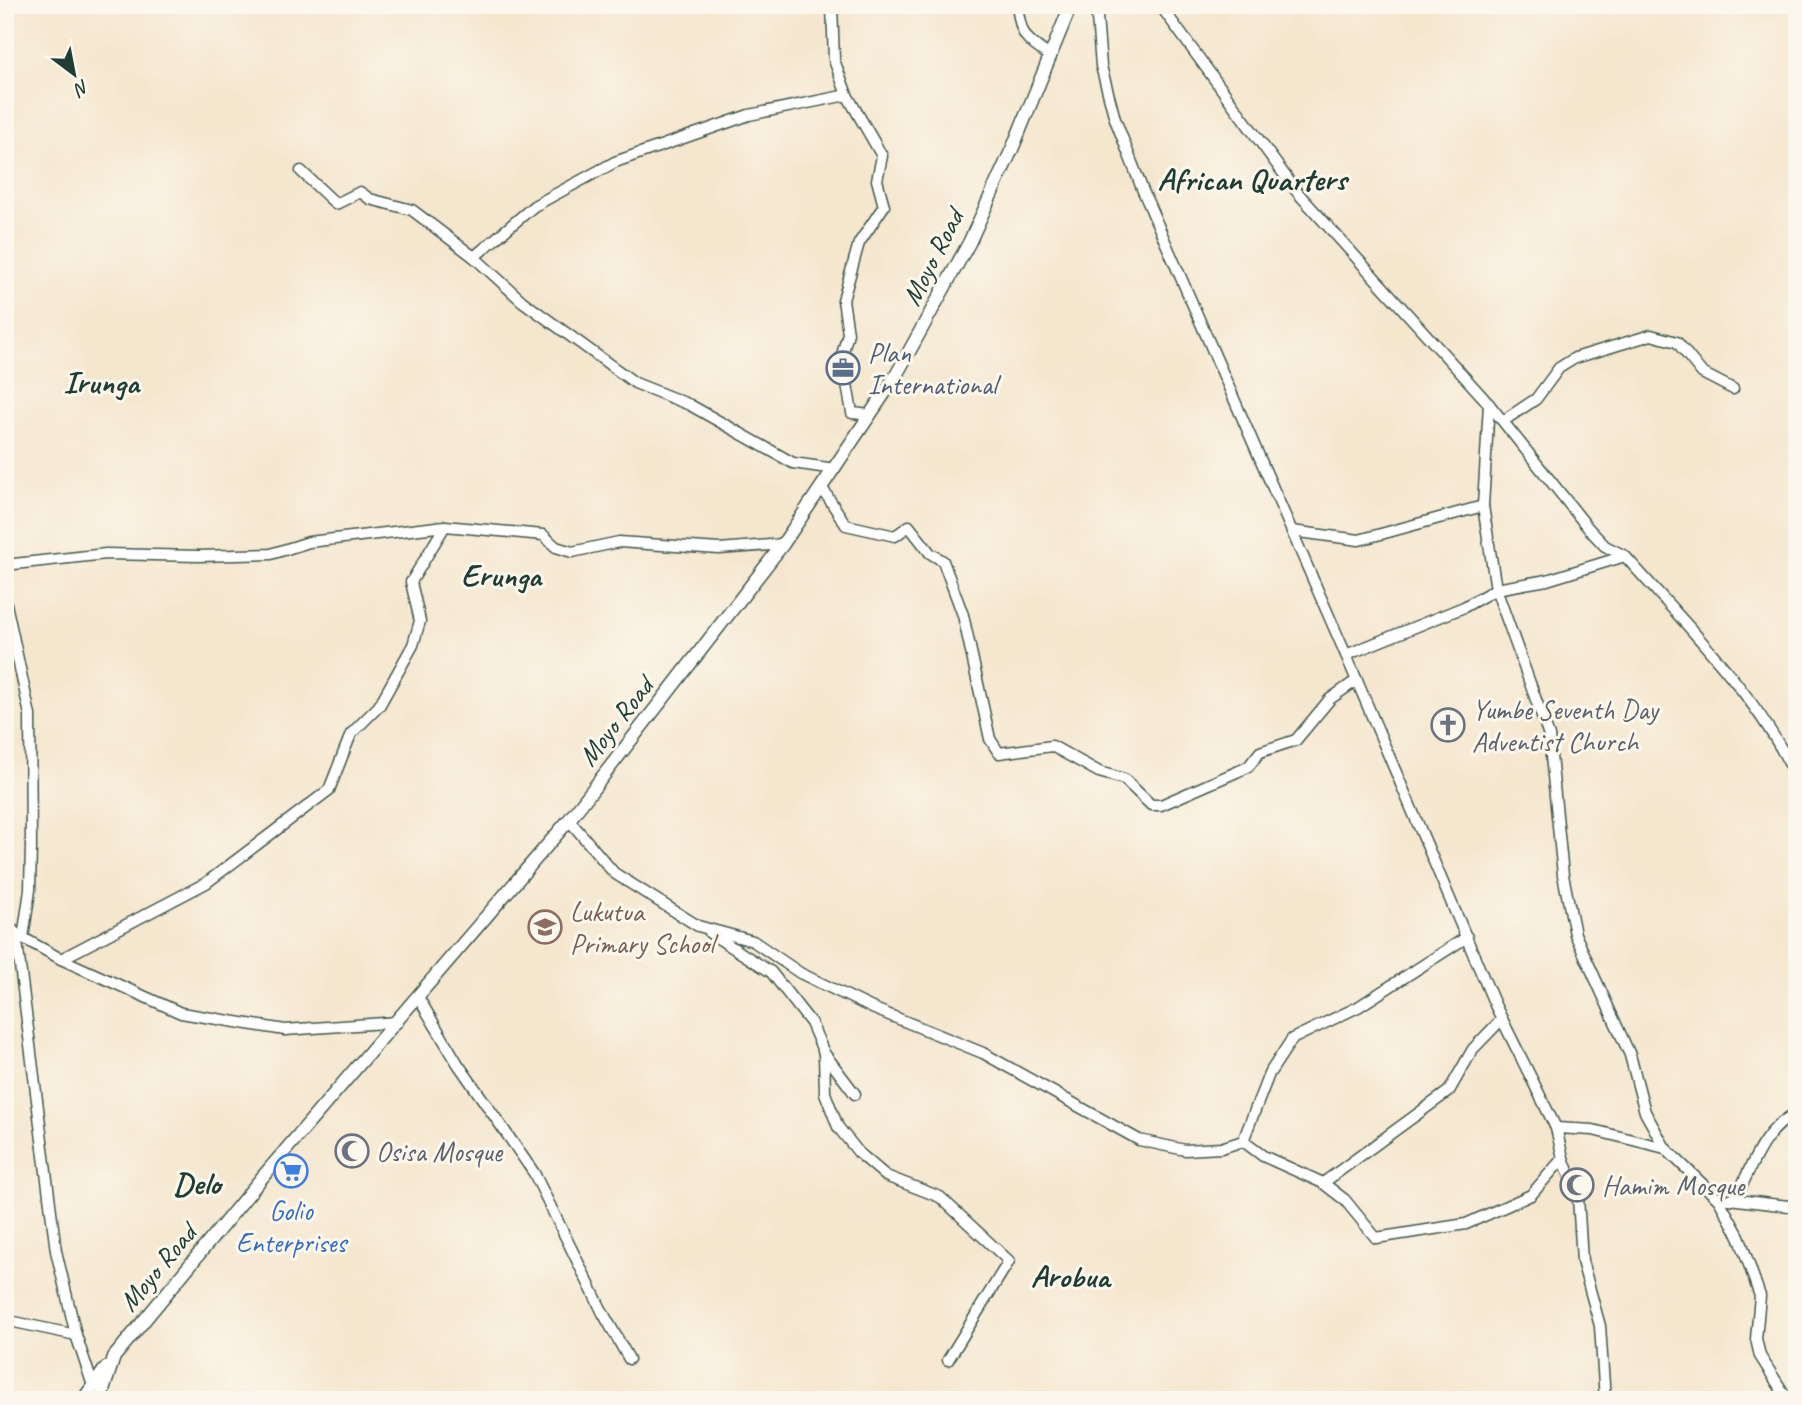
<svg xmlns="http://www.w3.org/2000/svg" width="1802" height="1405" viewBox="0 0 1802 1405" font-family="Caveat,sans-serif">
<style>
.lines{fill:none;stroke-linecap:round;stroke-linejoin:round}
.minor-casing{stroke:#3f564b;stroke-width:13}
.major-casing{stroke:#3f564b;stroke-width:15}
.minor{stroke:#fff;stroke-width:10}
.major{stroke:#fff;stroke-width:12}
.labels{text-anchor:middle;stroke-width:6;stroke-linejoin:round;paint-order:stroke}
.street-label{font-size:28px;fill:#1f3d34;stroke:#fbf7ec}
.service-label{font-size:28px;fill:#4e5e75;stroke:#fbf7ec;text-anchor:start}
.worship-label{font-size:28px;fill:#5b616d;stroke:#fbf7ec;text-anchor:start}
.education-label{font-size:28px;fill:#785e54;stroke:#fbf7ec;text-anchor:start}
.shop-label{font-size:28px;fill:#366cbe;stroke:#fbf7ec}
.quarter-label{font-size:32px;font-weight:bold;fill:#1f3d34;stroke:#fbf7ec}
</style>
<rect width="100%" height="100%" fill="#fbf7ec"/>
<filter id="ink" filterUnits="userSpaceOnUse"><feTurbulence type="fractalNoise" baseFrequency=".0143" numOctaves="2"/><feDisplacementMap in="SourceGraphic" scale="14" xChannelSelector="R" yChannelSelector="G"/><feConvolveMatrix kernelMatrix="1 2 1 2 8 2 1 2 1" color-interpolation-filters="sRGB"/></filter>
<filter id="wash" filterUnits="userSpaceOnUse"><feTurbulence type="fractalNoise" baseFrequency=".00686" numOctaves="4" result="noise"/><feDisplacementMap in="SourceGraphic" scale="28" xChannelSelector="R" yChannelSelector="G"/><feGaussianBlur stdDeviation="1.57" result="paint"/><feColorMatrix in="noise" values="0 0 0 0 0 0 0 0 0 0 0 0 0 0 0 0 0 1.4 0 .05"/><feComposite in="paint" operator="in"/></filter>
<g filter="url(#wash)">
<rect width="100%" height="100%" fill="#f5e6ce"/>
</g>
<g filter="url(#ink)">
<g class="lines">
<defs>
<g id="minor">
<path d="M832,5L834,60L847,95L882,156L877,180L884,206L859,243L843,300L848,333L842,355L852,413L871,415"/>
<path d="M1017,5C1021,37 1025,39 1051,57"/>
<path d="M1096,5L1101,66L1115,119L1143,191L1346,655L1495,1005L1556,1128L1563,1158L1578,1197L1582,1261L1600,1326L1605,1400"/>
<path d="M1160,5L1297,192L1489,404L1589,529L1605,546L1625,556C1686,625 1758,695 1797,779"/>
<path d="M301,171L336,204L360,192L370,199L412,210L474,257L522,301L635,383L690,405L793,463L835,469"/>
<path d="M474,257L534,206L615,162L749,115L847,95"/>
<path d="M1489,404L1483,506L1496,589L1549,736L1563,875L1575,934L1630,1055L1645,1112L1665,1148"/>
<path d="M1503,421L1536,399L1559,368L1575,358L1651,335L1677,342L1702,373L1733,389"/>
<path d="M822,488L846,525L895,536L909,526L930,553L943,561L963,615L990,739L999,753L1052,746L1099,772L1124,779L1151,805H1161L1248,767L1260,752L1296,740L1330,699L1357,680"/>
<path d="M1292,531L1359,540L1483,506"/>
<path d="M5,565L106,554L199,556L271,554L309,542L445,526L543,535L556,547L572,552L619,542L719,549L783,544"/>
<path d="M5,599L30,715L31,845L30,890L23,938"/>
<path d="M1346,655L1464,607L1496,589L1547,580L1625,556"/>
<path d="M569,820L614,873L698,926L753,941L800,973L872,1008L983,1053L1139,1140L1185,1150L1221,1148L1243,1141L1269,1074L1292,1039L1358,1007L1467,937"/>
<path d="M5,920L16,934L56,1251L76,1335L93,1386"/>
<path d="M710,933L771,972L811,1023L824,1053L855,1094"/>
<path d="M16,934L61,959L181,1013L285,1030L398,1022"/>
<path d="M61,959L206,883L329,790L351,734L379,706L413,645L420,621L411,582L445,526"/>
<path d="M418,997L458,1064L534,1173L603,1313L629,1359"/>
<path d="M824,1053L825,1093L838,1127L859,1153L886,1176L940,1197L1009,1261L948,1360"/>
<path d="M1556,1128L1593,1130L1665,1148L1719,1200L1739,1236L1760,1296L1756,1339L1760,1356L1788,1400"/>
<path d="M1243,1141L1263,1156L1323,1183L1345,1200L1376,1238L1466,1224L1531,1195L1563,1158"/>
<path d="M1323,1183L1449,1091L1473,1049L1502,1019"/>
<path d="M1733,1198L1738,1194C1753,1163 1764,1128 1797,1113"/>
<path d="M1729,1199L1797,1207"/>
<path d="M5,1320L76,1335"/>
</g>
<g id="major">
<path d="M83,1400L106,1368"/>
<path d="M100,1400L114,1357L265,1174L569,820L783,544L894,379L969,243L1013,147L1071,5"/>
</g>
</defs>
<!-- minor casing -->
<use href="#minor" class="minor-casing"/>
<!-- major casing -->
<use href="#major" class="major-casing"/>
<!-- minor -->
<use href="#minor" class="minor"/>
<!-- major -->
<use href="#major" class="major"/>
</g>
</g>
<!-- icons -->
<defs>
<symbol id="office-ring" viewBox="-11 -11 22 22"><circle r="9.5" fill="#fbf7ec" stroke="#5c6f8a" stroke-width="1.5"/><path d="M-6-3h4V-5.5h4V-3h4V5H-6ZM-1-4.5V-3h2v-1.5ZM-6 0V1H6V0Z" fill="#5c6f8a"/></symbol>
<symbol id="church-ring" viewBox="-11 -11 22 22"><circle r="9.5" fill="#fbf7ec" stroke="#6b7280" stroke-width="1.5"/><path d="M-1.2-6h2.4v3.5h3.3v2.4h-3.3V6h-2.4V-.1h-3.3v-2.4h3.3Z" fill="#6b7280"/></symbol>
<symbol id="school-ring" viewBox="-11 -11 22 22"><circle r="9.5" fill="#fbf7ec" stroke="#8d6e63" stroke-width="1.5"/><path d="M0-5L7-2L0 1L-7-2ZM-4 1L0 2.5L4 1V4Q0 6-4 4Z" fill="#8d6e63"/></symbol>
<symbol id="mosque-ring" viewBox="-11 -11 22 22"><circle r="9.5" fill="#fbf7ec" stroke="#6b7280" stroke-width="1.5"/><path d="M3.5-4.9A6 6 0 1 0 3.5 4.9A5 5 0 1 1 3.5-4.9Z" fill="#6b7280"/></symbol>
<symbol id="supermarket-ring" viewBox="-11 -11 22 22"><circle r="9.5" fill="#fbf7ec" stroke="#3f7fe0" stroke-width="1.5"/><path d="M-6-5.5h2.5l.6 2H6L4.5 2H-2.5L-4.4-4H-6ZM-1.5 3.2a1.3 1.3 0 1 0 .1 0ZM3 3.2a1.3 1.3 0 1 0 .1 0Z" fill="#3f7fe0"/></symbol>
</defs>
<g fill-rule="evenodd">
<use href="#office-ring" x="824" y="349" width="38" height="38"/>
<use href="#church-ring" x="1429" y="706" width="38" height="38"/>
<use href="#school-ring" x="526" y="908" width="38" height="38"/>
<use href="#mosque-ring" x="333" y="1132" width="38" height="38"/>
<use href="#supermarket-ring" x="272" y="1152" width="38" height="38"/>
<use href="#mosque-ring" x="1558" y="1166" width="38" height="38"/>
</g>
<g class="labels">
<!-- street labels -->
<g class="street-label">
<text transform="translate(932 257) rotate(-63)" y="10">Moyo Road</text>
<text transform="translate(615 721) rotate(-52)" y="10">Moyo Road</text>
<text transform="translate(157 1267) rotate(-50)" y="10">Moyo Road</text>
</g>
<!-- service labels -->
<g class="service-label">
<text x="868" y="362">Plan<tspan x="868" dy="32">International</tspan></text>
</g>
<!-- worship labels -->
<g class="worship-label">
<text x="1472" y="719">Yumbe Seventh Day<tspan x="1472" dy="32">Adventist Church</tspan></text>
<text x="376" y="1161">Osisa Mosque</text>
<text x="1602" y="1195">Hamim Mosque</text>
</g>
<!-- education labels -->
<g class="education-label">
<text x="570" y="921">Lukutua<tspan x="570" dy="32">Primary School</tspan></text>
</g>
<!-- shop labels -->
<g class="shop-label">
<text x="291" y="1220">Golio<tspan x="291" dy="32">Enterprises</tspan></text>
</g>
<!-- quarter labels -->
<g class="quarter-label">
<text x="1252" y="190">African Quarters</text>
<text x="101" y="393">Irunga</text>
<text x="501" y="586">Erunga</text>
<text x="197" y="1194">Delo</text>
<text x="1070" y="1287">Arobua</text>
</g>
</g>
<!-- margin -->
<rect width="1802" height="1405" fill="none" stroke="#fbf7ec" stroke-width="28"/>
<!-- north arrow -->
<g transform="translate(74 74) rotate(148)" stroke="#fbf7ec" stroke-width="5" paint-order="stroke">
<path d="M0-5L12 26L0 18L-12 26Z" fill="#1f3d34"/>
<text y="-10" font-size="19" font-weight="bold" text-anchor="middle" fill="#1f3d34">N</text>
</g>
</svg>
